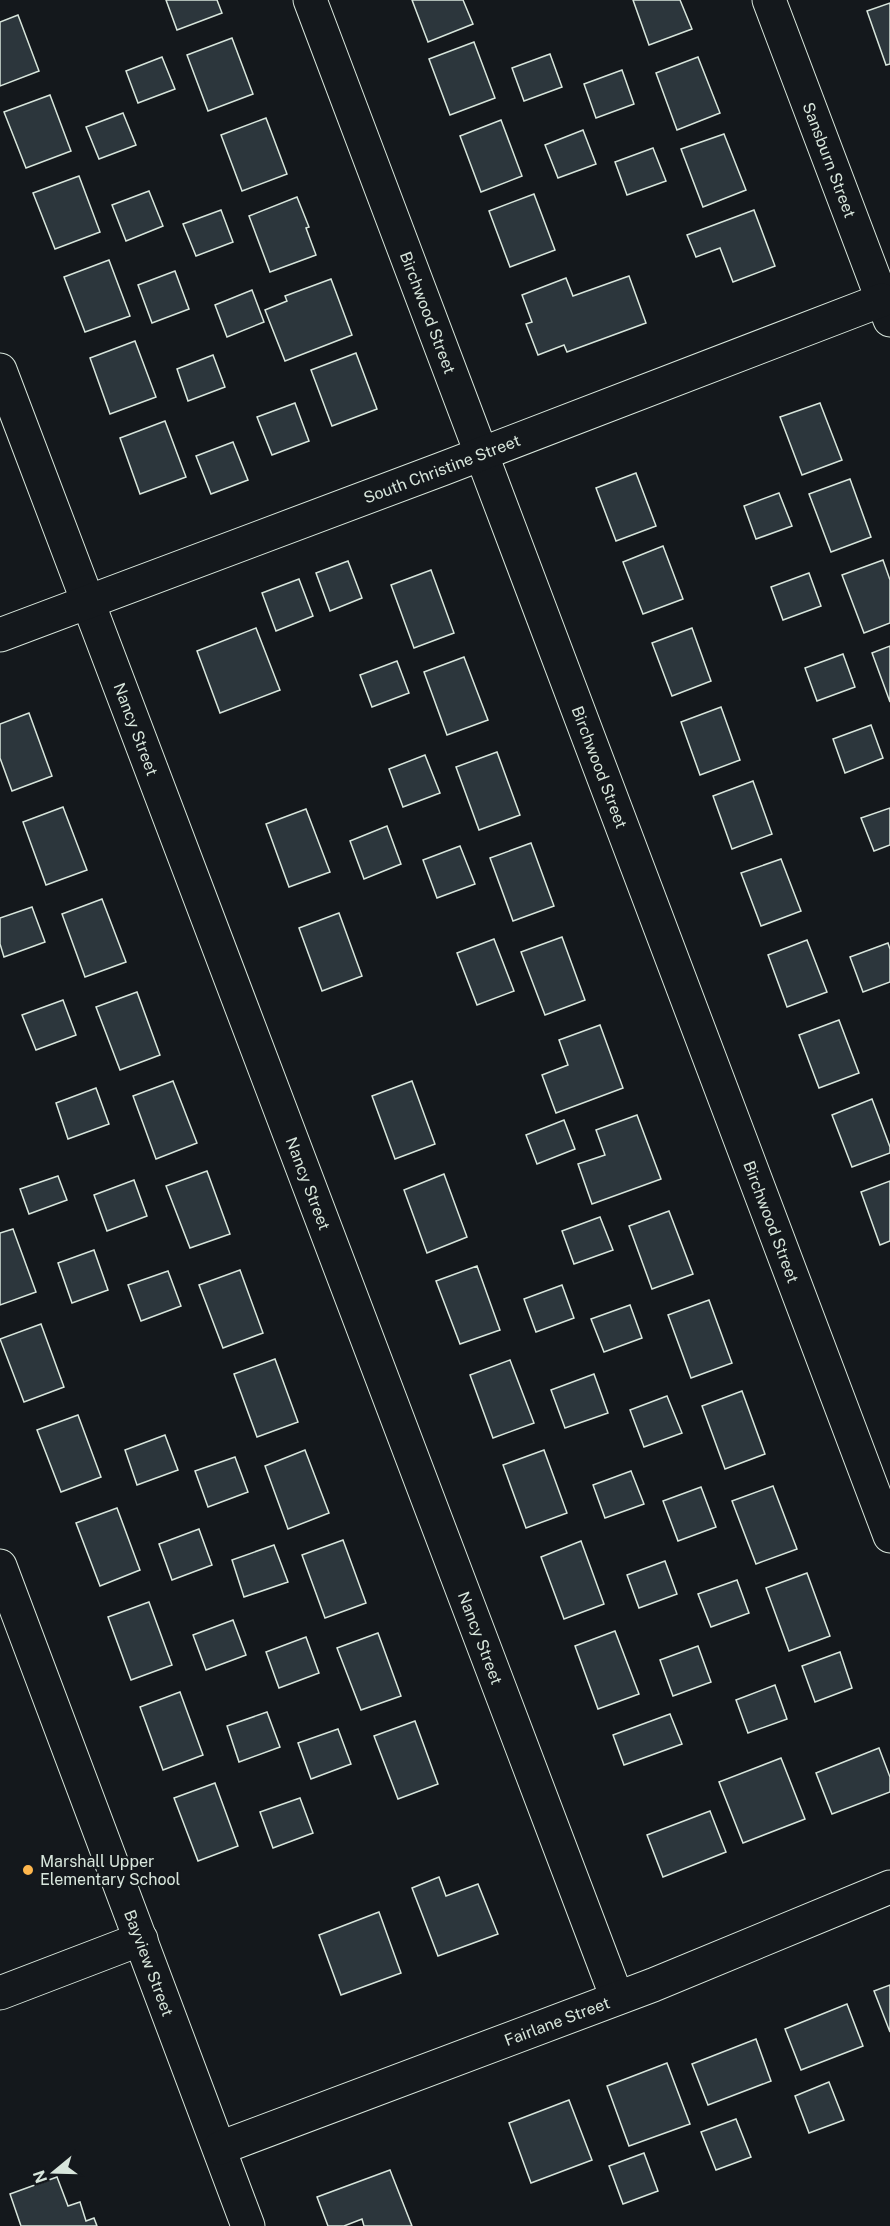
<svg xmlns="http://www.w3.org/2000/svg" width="890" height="2226" viewBox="0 0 890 2226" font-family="'Public Sans',sans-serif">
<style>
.building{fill:#2c363c;stroke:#d8e6dc;stroke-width:1.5}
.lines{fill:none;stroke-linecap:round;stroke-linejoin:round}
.minor-casing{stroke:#d8e6dc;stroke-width:35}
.minor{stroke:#14181c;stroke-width:33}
.poi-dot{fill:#ffb74d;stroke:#14181c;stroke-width:2}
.labels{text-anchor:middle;stroke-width:4.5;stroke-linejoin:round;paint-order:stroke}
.street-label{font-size:16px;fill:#d8e6dc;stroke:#14181c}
.poi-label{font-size:16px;fill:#d8e6dc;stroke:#14181c;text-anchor:start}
</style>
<rect width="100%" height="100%" fill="#14181c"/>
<!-- building -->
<g class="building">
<path d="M166,0H217L222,13L177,30Z"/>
<path d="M412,0H463L473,24L428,42Z"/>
<path d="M633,0H680L692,29L649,45Z"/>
<path d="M890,3V64L886,65L867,11Z"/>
<path d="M18,15L39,71L0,86V22Z"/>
<path d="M232,38L253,94L208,111L187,55Z"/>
<path d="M474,42L495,98L450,115L429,59Z"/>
<path d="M550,54L562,87L524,101L512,68Z"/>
<path d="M162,57L175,89L138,103L126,71Z"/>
<path d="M698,57L720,113L677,130L656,73Z"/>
<path d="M622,70L634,104L596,118L584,84Z"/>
<path d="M50,95L71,151L26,168L4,112Z"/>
<path d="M123,113L136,145L99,159L86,127Z"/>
<path d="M266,118L287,174L242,191L221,135Z"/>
<path d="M501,120L522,176L481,192L460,136Z"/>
<path d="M583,130L596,164L558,178L545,145Z"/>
<path d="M724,134L746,190L703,207L681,149Z"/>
<path d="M653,148L666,181L627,195L615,162Z"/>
<path d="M79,176L100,232L55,249L33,193Z"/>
<path d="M149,191L163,226L126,241L112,205Z"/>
<path d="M534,194L555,250L510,267L489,211Z"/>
<path d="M297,197L309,227L306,228L316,255L270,272L249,216Z"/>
<path d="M221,210L233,242L196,256L183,224Z"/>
<path d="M754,210L775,266L733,282L720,248L696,257L687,235Z"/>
<path d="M109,260L130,316L85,332L64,277Z"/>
<path d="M175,271L189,309L152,323L138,285Z"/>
<path d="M629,276L646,323L567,352L564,345L538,355L526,324L532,322L522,295L566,278L573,296Z"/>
<path d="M331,279L352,335L285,361L265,310L287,301L285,296Z"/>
<path d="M252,290L264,322L227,337L215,305Z"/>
<path d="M135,341L156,397L110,414L90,358Z"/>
<path d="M356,353L377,409L332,426L311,370Z"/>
<path d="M213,355L225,387L188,401L177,369Z"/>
<path d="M295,403L309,441L272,455L257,417Z"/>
<path d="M820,403L842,460L802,475L780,417Z"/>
<path d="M165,421L186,477L140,494L120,438Z"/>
<path d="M233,442L248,480L211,494L196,456Z"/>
<path d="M636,473L656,526L616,541L596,488Z"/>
<path d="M850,479L871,537L831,552L809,494Z"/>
<path d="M779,493L792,526L756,539L744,506Z"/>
<path d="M663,546L683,599L643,614L623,562Z"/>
<path d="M883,560L890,580V623L864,633L842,575Z"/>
<path d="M348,561L362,598L330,611L316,573Z"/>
<path d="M431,570L454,633L414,648L391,585Z"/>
<path d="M809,573L821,606L783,620L771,587Z"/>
<path d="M299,579L313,616L276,631L262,593Z"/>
<path d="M256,628L280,690L220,713L197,651Z"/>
<path d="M692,628L711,681L672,696L652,643Z"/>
<path d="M890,646V702L872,653Z"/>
<path d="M843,654L855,687L817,701L805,668Z"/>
<path d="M464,657L488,720L447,735L424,672Z"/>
<path d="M397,661L409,693L372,707L360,675Z"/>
<path d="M721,707L740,760L700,775L681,722Z"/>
<path d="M29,713L52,776L12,791L0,758V724Z"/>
<path d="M871,725L883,758L845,773L833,739Z"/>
<path d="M497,752L520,815L479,830L456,767Z"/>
<path d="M425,755L440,793L403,807L389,769Z"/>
<path d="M753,781L772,834L732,849L713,796Z"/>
<path d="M63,807L87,870L46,885L23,822Z"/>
<path d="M890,808V845L874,851L861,818Z"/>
<path d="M306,809L330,872L289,887L266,824Z"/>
<path d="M387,826L401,864L364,879L350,841Z"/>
<path d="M531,843L554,906L513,921L490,858Z"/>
<path d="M460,846L475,884L437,898L423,860Z"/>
<path d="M781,859L801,911L761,926L741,873Z"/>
<path d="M102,899L126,962L85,977L62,914Z"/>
<path d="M32,907L45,942L4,957L0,944V918Z"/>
<path d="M339,913L362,976L322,991L299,928Z"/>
<path d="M562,937L585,1000L545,1015L521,952Z"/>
<path d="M494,939L514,991L477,1005L457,953Z"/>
<path d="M807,940L827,992L787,1007L768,955Z"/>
<path d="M888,943L890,949V982L863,992L850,957Z"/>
<path d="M137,992L160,1055L120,1070L96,1007Z"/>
<path d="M63,1000L76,1035L36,1050L22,1015Z"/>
<path d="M839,1020L859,1073L819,1088L799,1035Z"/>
<path d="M600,1025L623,1088L556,1113L542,1075L568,1065L559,1040Z"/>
<path d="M173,1081L197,1143L156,1159L133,1096Z"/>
<path d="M412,1081L435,1144L395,1159L372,1096Z"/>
<path d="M96,1088L109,1124L68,1139L56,1103Z"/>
<path d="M872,1099L890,1147V1153L852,1167L832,1115Z"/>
<path d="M637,1115L661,1179L592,1204L578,1164L605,1155L596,1130Z"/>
<path d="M564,1120L575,1149L537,1164L526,1135Z"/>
<path d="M207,1171L230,1234L190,1248L166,1186Z"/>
<path d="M444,1174L467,1237L427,1253L404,1190Z"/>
<path d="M58,1176L67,1200L29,1214L20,1189Z"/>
<path d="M134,1180L147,1216L107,1231L94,1195Z"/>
<path d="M890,1181V1241L880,1245L861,1192Z"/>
<path d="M669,1211L693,1274L652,1289L629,1226Z"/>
<path d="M600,1217L613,1250L574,1264L562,1231Z"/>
<path d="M13,1229L36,1292L0,1305V1233Z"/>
<path d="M94,1250L108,1290L72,1303L58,1263Z"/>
<path d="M477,1266L500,1330L460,1344L436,1281Z"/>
<path d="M240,1270L263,1333L223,1348L199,1285Z"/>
<path d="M168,1271L181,1306L141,1321L128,1285Z"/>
<path d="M562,1285L574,1318L536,1332L524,1299Z"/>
<path d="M709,1300L732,1363L691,1378L668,1315Z"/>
<path d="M630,1305L642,1338L604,1352L591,1319Z"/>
<path d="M41,1324L64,1387L24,1402L0,1339Z"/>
<path d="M275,1359L298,1422L257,1437L234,1374Z"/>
<path d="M510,1360L534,1423L493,1438L470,1375Z"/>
<path d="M594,1374L608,1413L565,1428L551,1390Z"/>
<path d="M742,1391L765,1454L725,1469L702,1406Z"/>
<path d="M667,1396L682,1433L644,1447L630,1410Z"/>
<path d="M78,1415L101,1477L61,1492L37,1430Z"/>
<path d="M165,1435L178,1470L137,1485L125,1450Z"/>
<path d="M305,1450L329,1513L288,1529L265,1466Z"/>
<path d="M544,1450L567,1513L526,1528L503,1465Z"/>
<path d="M235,1457L248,1492L208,1507L195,1471Z"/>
<path d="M631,1471L644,1504L605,1518L593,1485Z"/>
<path d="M773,1486L797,1549L756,1564L732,1501Z"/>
<path d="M701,1487L716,1527L678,1541L663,1501Z"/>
<path d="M117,1508L140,1570L100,1586L76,1523Z"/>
<path d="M199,1529L212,1565L172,1580L159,1544Z"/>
<path d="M343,1540L366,1603L325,1618L302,1555Z"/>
<path d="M581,1541L604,1604L564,1619L541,1557Z"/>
<path d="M274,1545L288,1582L244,1597L232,1560Z"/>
<path d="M665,1561L677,1594L639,1608L627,1575Z"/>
<path d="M807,1573L830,1636L789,1651L766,1588Z"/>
<path d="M737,1580L749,1613L711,1627L698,1594Z"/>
<path d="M149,1602L172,1665L131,1680L108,1617Z"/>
<path d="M233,1620L246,1655L206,1670L193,1635Z"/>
<path d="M615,1631L639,1694L598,1709L575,1646Z"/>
<path d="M378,1633L401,1696L361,1710L337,1648Z"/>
<path d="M306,1637L319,1673L279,1688L266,1652Z"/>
<path d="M698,1646L711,1682L673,1696L660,1660Z"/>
<path d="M840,1652L852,1688L815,1702L802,1666Z"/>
<path d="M775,1685L787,1719L748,1733L736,1700Z"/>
<path d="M180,1692L203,1755L163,1770L140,1707Z"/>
<path d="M267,1712L280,1747L239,1762L227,1726Z"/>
<path d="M670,1714L682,1744L624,1765L613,1735Z"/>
<path d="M415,1721L438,1784L398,1799L374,1736Z"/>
<path d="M338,1729L351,1764L311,1779L298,1743Z"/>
<path d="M879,1748L890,1777V1792L832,1814L816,1773Z"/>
<path d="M781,1758L805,1819L743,1843L719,1782Z"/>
<path d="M215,1783L238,1846L198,1861L174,1798Z"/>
<path d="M300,1798L313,1833L273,1848L260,1812Z"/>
<path d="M710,1811L726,1852L663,1877L647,1835Z"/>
<path d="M439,1877L446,1896L478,1884L498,1934L438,1956L412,1888Z"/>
<path d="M379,1912L401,1973L341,1995L319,1935Z"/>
<path d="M890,1985V2032L874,1991Z"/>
<path d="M847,2004L863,2046L801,2070L785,2029Z"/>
<path d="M756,2039L771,2081L708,2105L692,2064Z"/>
<path d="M667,2063L690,2124L629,2146L607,2086Z"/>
<path d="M829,2082L844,2120L809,2133L795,2096Z"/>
<path d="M569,2100L592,2160L531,2183L509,2123Z"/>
<path d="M736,2119L751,2157L716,2170L701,2132Z"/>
<path d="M644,2153L658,2191L623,2204L609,2166Z"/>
<path d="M390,2170L412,2226H364L362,2219L344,2226H328L317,2197Z"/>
<path d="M57,2177L68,2206L80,2202L86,2221L94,2218L97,2226H21L10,2194Z"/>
</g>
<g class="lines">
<defs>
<g id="minor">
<path id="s1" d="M310,0L890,1536"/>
<path id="s2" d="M769,0L890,320"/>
<path id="s3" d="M0,370L617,1998"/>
<path id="s4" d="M0,635L442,469L882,300"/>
<path id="s5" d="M0,1566L248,2226"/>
<path d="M0,1993L141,1939"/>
<path id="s6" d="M220,2148L653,1985L890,1887"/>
</g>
</defs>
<!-- minor casing -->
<use href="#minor" class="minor-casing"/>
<!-- minor -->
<use href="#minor" class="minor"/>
</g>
<!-- markers -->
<circle class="poi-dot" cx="28" cy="1870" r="6"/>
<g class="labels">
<!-- street labels -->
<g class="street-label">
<text dy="6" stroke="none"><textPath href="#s2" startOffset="171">Sansburn Street</textPath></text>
<text dy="6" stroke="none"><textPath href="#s1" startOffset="334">Birchwood Street</textPath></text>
<text dy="6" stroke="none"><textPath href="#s4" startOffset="472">South Christine Street</textPath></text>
<text dy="6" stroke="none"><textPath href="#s3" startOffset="384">Nancy Street</textPath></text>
<text dy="6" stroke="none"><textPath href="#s1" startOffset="820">Birchwood Street</textPath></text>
<text dy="6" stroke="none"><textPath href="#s3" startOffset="870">Nancy Street</textPath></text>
<text dy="6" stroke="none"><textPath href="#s1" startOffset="1306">Birchwood Street</textPath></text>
<text dy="6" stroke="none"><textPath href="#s3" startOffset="1356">Nancy Street</textPath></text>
<text dy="6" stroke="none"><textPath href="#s5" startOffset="424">Bayview Street</textPath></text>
<text dy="6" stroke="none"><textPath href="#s6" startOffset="360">Fairlane Street</textPath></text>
</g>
<!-- poi labels -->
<g class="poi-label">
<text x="40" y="1867">Marshall Upper<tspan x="40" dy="18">Elementary School</tspan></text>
</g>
</g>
<!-- north arrow -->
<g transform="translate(54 2172) rotate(251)" stroke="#14181c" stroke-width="4.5" paint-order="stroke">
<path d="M0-4.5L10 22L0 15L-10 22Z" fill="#d8e6dc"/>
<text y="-9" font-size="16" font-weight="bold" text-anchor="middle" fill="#d8e6dc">N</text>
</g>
</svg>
